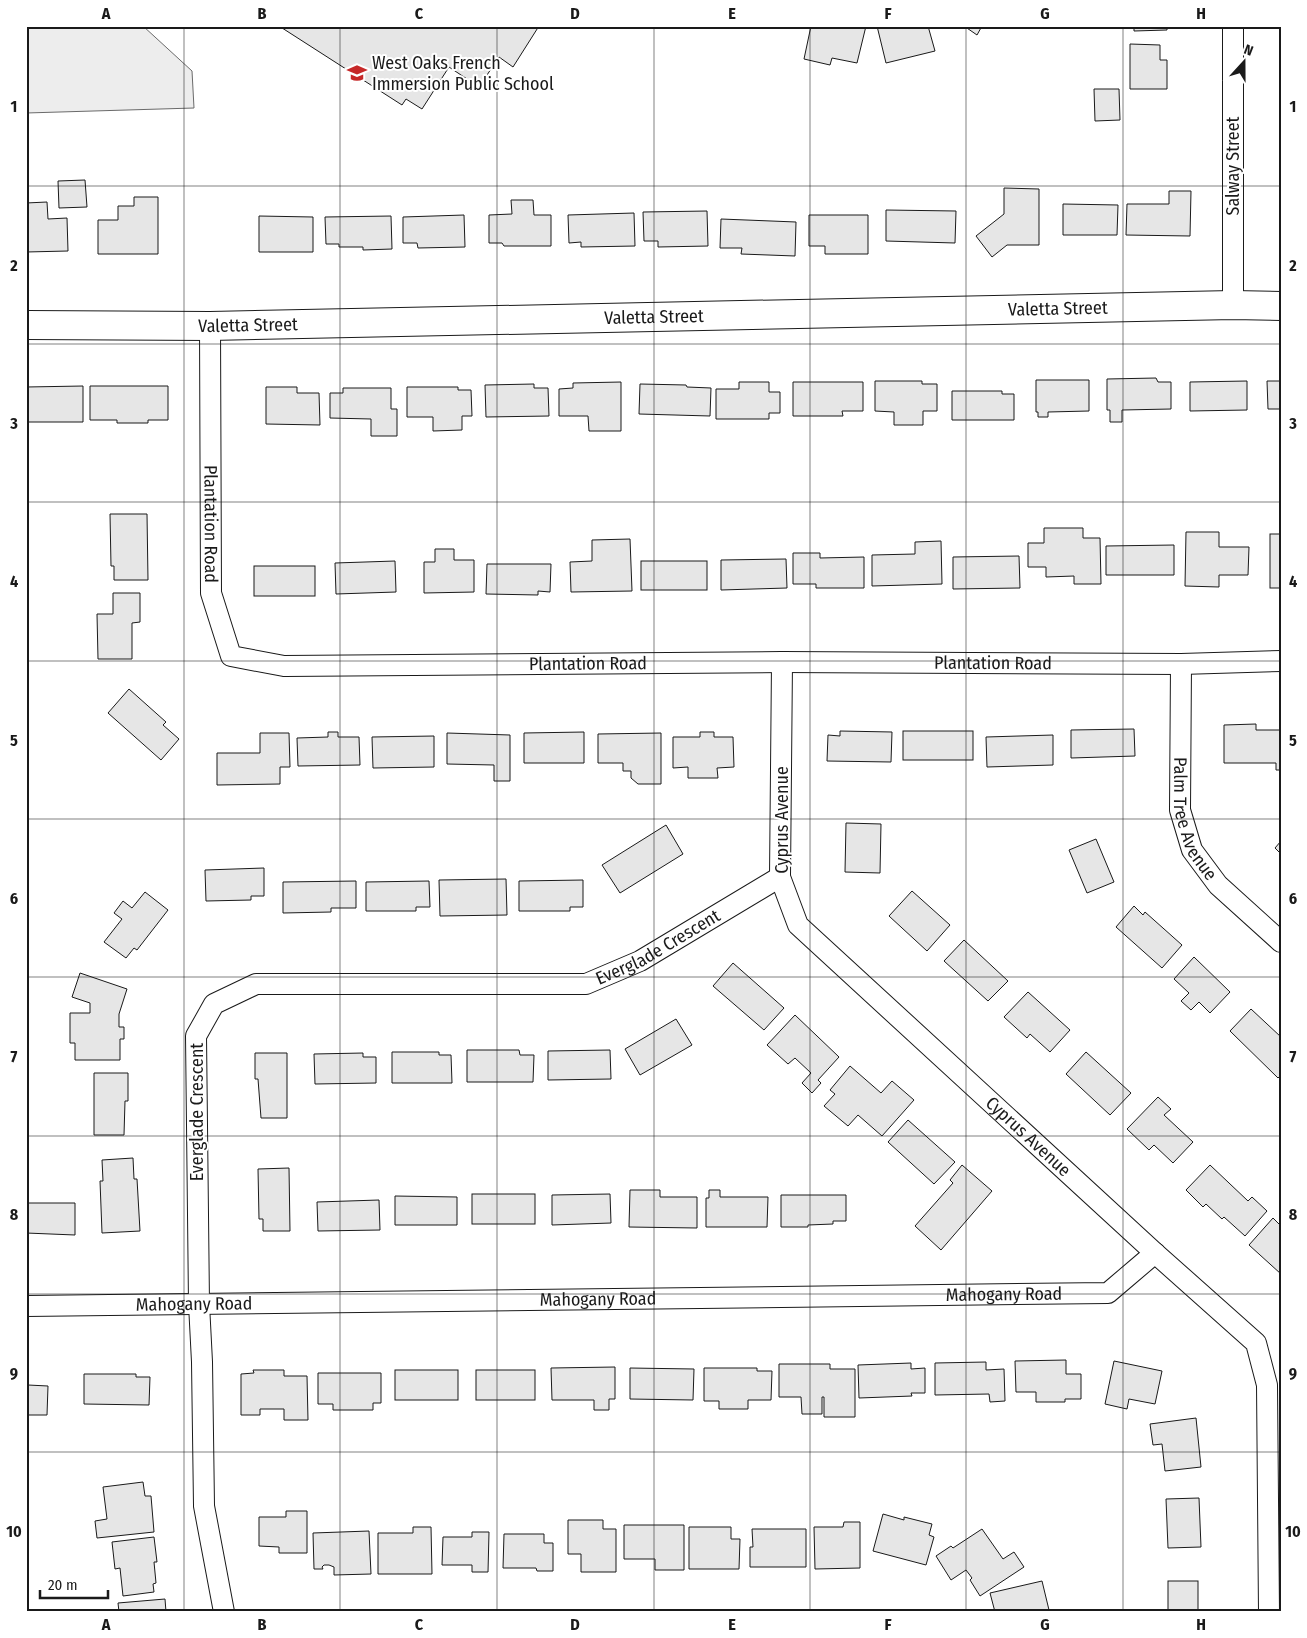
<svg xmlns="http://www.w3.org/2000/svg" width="1307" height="1638" viewBox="0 0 1307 1638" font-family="'Fira Sans Condensed',sans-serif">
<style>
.parking{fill:#ededed;stroke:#6a6a6a}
.building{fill:#e6e6e6;stroke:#1a1a1a}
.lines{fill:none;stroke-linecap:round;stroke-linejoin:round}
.street-casing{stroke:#1a1a1a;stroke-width:22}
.secondary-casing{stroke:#1a1a1a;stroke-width:30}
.street{stroke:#fff;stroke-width:20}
.secondary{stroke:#fff;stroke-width:28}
.grid{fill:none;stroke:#1a1a1a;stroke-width:1;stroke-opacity:0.55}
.labels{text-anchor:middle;stroke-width:4;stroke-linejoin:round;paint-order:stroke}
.poi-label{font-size:18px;fill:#1a1a1a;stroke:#fff;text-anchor:start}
.street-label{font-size:18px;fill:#1a1a1a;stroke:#fff}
.neatline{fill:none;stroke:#1a1a1a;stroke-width:2}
.grid-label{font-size:16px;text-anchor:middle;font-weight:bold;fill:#1a1a1a}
</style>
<rect width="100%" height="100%" fill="#fff"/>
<!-- parking -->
<path class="parking" d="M26,26H143L192,71L194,108L26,113Z"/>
<!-- building -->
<g class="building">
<path d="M279,26H539L513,67L499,57L479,87L449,67L422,109L406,99L402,105Z"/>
<path d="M811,26H866L857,63L832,58L830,65L804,59Z"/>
<path d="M877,26H928L935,51L886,63Z"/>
<path d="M964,26H982L977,35Z"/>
<path d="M1134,26H1167V30L1134,31Z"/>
<path d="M1130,44L1160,45V60H1167V89H1130Z"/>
<path d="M1094,89H1119L1120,120L1095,121Z"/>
<path d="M85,180L87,207L59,208L58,181Z"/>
<path d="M1004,188L1039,189V245H1007L992,257L976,236L1004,214Z"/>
<path d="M1169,191H1191L1190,236L1126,235L1127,204H1169Z"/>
<path d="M134,197H158V254H98V220H118V206H134Z"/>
<path d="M511,200H533L534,215H551V246H504L502,243H489V215L512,214Z"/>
<path d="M47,202L48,219L67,218L68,251L26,252V203Z"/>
<path d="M1063,204L1118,205L1117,235H1063Z"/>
<path d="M886,210L956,211L955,243L886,241Z"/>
<path d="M707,211L708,246L658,247V241H644L643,212Z"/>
<path d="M634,213L635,246L581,247V242L569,243L568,215Z"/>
<path d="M464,215L465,247L418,248L417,243H403V217Z"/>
<path d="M809,215H868V254H825V246H809Z"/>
<path d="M259,216L313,217V252H259Z"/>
<path d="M391,216L392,249L363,250V247H339V244H326L325,217Z"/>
<path d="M721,219L796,222L795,256L741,254L742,248H720Z"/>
<path d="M1156,378L1158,382H1171V409L1122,410V422H1110V410H1107V379Z"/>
<path d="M1036,380H1089V411L1048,412V417H1038V412H1036Z"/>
<path d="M875,381H922V384H937V411H923V425H894V412L875,411Z"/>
<path d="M1247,381V410L1190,411V382Z"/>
<path d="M1267,381H1281V409H1268Z"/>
<path d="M621,382V431H589L588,416H559V389L573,388V383Z"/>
<path d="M739,382H769V392H780V413H769V419H716V389H739Z"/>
<path d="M793,382H863V411H842L843,416H793Z"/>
<path d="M534,384V388H548L549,416L486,417L485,385Z"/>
<path d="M640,384L686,385L687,387L711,388L710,416L639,414Z"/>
<path d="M83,386V422H26V387Z"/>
<path d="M90,386H168V420H148V423H117V420H90Z"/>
<path d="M266,387H297V393H319L320,425L266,424Z"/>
<path d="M407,387H458V390H471L472,416H462V430L433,431V417H407Z"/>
<path d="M343,388H391V409H397V436H371V419L330,418V393H343Z"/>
<path d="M952,391H1002V394H1014V420H952Z"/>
<path d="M110,514H147L148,580H114V566H111Z"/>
<path d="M1044,528H1083V538H1100L1101,584H1074V576L1046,577V567H1028V543H1044Z"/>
<path d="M1186,532H1219V547H1249L1248,575H1219V587L1185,586Z"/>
<rect x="1270" y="534" width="11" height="54"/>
<path d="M630,539L632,591L571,592L570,562L592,561V540Z"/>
<path d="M941,541L942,584L872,586V555L915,554V542Z"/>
<path d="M1174,545V575H1106V546Z"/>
<path d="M435,549H454V560H474V592L424,593V562H435Z"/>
<path d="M793,553H820V558L864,557V588H816V584H793Z"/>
<path d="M1019,556L1020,588L953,589V557Z"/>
<path d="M786,559L787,588L721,590V560Z"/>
<path d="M395,561L396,592L336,594L335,563Z"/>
<rect x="641" y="561" width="66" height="29"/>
<path d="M487,564H551L550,592L538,591V595L486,594Z"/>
<rect x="254" y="566" width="61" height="30"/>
<path d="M113,593H140V622L132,623V659H98L97,614H113Z"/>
<path d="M129,689L166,722L163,725L179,739L161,760L108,713Z"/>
<path d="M1256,724V730H1281V770H1276V763H1224V725Z"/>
<path d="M1134,729L1135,756L1071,758V730Z"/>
<path d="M840,731L892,732L891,762L827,761L828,735L840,736Z"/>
<rect x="903" y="731" width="70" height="29"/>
<path d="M328,732H338V737H359L360,765L298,766L297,738L328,737Z"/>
<path d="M584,732V763H524V733Z"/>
<path d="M700,732H714V737H733L734,767L717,768L718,778H688V767L673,768V737H700Z"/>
<path d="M260,733H289L290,767H280V784L217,785V753H260Z"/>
<path d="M447,733L510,735V781H494V765L447,764Z"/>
<path d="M661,733V784H638L631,778V771H623V763H598V734Z"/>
<path d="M1053,735V765L987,767L986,737Z"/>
<path d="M434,736V767L373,768L372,737Z"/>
<path d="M846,823L881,824L880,873L845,872Z"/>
<path d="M666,825L683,854L620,893L602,865Z"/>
<path d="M1096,839L1114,882L1087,893L1069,850Z"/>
<path d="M1281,841V854L1275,848Z"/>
<path d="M264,868V896H251V900L206,901L205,870Z"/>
<path d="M506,879L507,915L440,916L439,880Z"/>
<path d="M583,880V907H570V911H519V881Z"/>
<path d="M356,881V908H331V912L283,913V882Z"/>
<path d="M429,881L430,907H416V911H366V882Z"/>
<path d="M912,891L950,925L927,951L889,916Z"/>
<path d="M145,892L168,910L137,950L134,948L126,958L104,942L122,919L114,913L123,901L132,908Z"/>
<path d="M1134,906L1143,915L1145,912L1182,945L1162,968L1116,927Z"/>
<path d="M964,940L1008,981L988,1001L944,961Z"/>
<path d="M1194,957L1230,992L1210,1013L1199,1002L1191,1010L1181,1001L1189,993L1174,979Z"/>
<path d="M733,963L784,1008L764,1030L713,986Z"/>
<path d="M80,973L127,989L119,1014V1027H124V1039H120V1060H75V1043H70V1013H90V1003L72,997Z"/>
<path d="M1028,992L1070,1030L1050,1052L1030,1034L1027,1038L1004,1017Z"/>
<path d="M1251,1009L1281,1037V1075L1278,1078L1230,1031Z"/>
<path d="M795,1015L839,1057L818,1080L821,1083L812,1093L802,1083L811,1073L795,1058L788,1064L767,1045Z"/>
<path d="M676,1019L692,1045L640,1075L625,1049Z"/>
<path d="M467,1050H519L520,1055H534L533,1082H467Z"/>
<path d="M610,1050L611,1079L548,1080V1051Z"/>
<path d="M392,1052H439V1055H451L452,1083H392Z"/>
<path d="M1086,1052L1131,1093L1110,1115L1066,1074Z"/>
<path d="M255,1053H287V1118H261L258,1079H255Z"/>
<path d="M363,1053V1057H376V1083L315,1084L314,1054Z"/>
<path d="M850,1066L881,1093L892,1081L914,1100L882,1136L858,1115L848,1126L824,1106L835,1094L830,1090Z"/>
<path d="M94,1073H128V1101H125L124,1135H94Z"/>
<path d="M1158,1097L1171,1109L1164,1115L1193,1142L1173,1163L1154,1145L1149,1150L1127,1129Z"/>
<path d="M908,1120L955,1162L934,1184L888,1142Z"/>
<path d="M133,1158L134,1179H137L140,1231L102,1233L100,1181H103L102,1160Z"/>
<path d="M962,1165L992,1191L941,1250L915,1226L953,1183L950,1180Z"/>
<path d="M1210,1165L1248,1201L1252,1197L1267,1211L1245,1236L1224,1217L1222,1219L1206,1204L1203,1207L1186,1190Z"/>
<path d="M289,1168L290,1231H263V1219H259L258,1169Z"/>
<path d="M630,1190H660V1197H697V1228L629,1227Z"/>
<path d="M709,1190H720V1197H768L767,1227H706V1198H709Z"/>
<rect x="472" y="1194" width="63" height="30"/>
<path d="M610,1194L611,1223L552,1225V1195Z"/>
<path d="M781,1195H846V1221H833V1224L808,1225V1227H781Z"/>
<path d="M395,1196L457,1197V1225H395Z"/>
<path d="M379,1200L380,1230L318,1231L317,1202Z"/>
<path d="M26,1203H75V1235L26,1233Z"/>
<path d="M1273,1218L1281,1226V1274L1249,1245Z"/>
<path d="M1066,1360V1374H1081V1399H1065V1402H1036V1392H1016L1015,1361Z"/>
<path d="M1114,1361L1162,1371L1155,1404L1129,1399L1127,1409L1105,1404Z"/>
<path d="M986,1362V1370L1004,1369L1005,1401L990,1402L989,1394L935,1395V1363Z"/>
<path d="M911,1363V1369L925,1368V1393H911L912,1396L859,1398L858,1365Z"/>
<path d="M26,1364H28V1385L48,1386L47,1415H26Z"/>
<path d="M779,1364H830V1369H855V1417H824V1397H822V1414H802L801,1397H779Z"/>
<path d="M615,1367V1399H609V1410H594V1400H552L551,1368Z"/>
<path d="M630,1368L694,1369L693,1400L630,1399Z"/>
<path d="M704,1368H757V1371H772L771,1400H748V1409H719V1401H704Z"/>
<path d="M253,1370H284V1376H307L308,1420H284V1409H260V1415H241V1374L254,1373Z"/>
<rect x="395" y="1370" width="63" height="30"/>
<rect x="476" y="1370" width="59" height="30"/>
<path d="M318,1373H381V1403H373V1410H333V1404H318Z"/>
<path d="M84,1374H136V1377H150L149,1405L84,1404Z"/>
<path d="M1196,1418L1201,1467L1165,1471L1162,1444L1153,1445L1150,1424Z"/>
<path d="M143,1482L145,1496H151L154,1532L97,1538L95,1521L107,1519L103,1487Z"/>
<path d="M1199,1498L1201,1547L1168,1548L1166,1499Z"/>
<path d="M286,1511H307V1553H279V1547L259,1546V1517H286Z"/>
<path d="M883,1514L904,1520V1517L932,1524L929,1535L934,1537L926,1565L873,1551Z"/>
<path d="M568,1520H603V1529H616V1572H581V1554H568Z"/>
<path d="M844,1522H860V1568L815,1569L814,1527H843Z"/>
<path d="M624,1525H684V1570H655V1559H624Z"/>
<path d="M413,1527H431L432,1574H378V1533H413Z"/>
<path d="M689,1527H731V1539H740L739,1569H689Z"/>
<path d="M752,1529H806V1567H750V1547H753Z"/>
<path d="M982,1529L1003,1559L1014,1552L1024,1567L980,1596L970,1580L972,1578L966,1570L951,1580L936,1556L951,1546L953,1548Z"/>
<path d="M369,1531L371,1574L334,1575V1567L329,1565H324L322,1567L323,1569H314L313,1533Z"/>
<path d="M472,1532H489L488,1572H472V1565H442L443,1537H472Z"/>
<path d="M504,1534H544V1543H553V1571H537L536,1568H503Z"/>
<path d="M154,1537L157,1562H154L156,1583L153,1584L154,1592L123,1596L120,1568L115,1569L112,1542Z"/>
<path d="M1042,1581L1049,1610L1043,1612H995L990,1593Z"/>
<rect x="1168" y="1581" width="30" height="31"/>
<path d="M165,1599L166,1612H119L118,1603Z"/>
</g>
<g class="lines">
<defs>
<g id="street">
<path d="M1233,305V26"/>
<path id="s1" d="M210,326L211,593L231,656L284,666L782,662L1181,664L1281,661"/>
<path id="s2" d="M782,662L780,877L798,925L1155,1253L1256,1343L1267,1385L1269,1612"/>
<path id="s3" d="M1181,664L1180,810L1192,850L1218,885L1281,942"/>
<path id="s4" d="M26,1306L1108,1293L1155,1253"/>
<path id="s5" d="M224,1612L204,1506L202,1362L199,1304L196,1036L214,1004L256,984H586L640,961L780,877"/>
</g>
<g id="secondary">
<path id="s6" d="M26,325L210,326L1233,305L1281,306"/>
</g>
</defs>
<!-- street casing -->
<use href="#street" class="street-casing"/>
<!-- secondary casing -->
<use href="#secondary" class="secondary-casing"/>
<!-- street -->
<use href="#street" class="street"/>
<!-- secondary -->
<use href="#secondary" class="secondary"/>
</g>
<!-- grid -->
<path class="grid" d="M184,26V1612M340,26V1612M497,26V1612M654,26V1612M810,26V1612M966,26V1612M1123,26V1612M26,186H1281M26,344H1281M26,502H1281M26,661H1281M26,819H1281M26,977H1281M26,1136H1281M26,1294H1281M26,1452H1281"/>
<!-- icons -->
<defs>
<symbol id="school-bare" viewBox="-9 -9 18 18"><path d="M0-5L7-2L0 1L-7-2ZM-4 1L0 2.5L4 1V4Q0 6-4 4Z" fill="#c62828" stroke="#fff" stroke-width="2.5" paint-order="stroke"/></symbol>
</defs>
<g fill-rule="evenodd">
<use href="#school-bare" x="343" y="59" width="28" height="28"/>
</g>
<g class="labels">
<!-- poi labels -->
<g class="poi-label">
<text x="372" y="69">West Oaks French<tspan x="372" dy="21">Immersion Public School</tspan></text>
</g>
<!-- street labels -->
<g class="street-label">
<text transform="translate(1233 166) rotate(-90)" y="6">Salway Street</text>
<text dy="6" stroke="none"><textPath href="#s6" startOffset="1032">Valetta Street</textPath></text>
<text dy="6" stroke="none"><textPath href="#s6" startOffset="628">Valetta Street</textPath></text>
<text dy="6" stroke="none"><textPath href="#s6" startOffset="222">Valetta Street</textPath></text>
<text dy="6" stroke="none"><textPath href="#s1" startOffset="198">Plantation Road</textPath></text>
<text dy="6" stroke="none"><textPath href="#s1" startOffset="1096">Plantation Road</textPath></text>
<text dy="6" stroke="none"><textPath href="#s1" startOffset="691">Plantation Road</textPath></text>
<text dy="6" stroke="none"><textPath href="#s3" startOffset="158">Palm Tree Avenue</textPath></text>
<text transform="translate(782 820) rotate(-90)" y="6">Cyprus Avenue</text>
<text dy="6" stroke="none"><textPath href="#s5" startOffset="1072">Everglade Crescent</textPath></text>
<text transform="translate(197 1112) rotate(-90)" y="6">Everglade Crescent</text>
<text dy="6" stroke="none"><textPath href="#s2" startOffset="579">Cyprus Avenue</textPath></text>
<text dy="6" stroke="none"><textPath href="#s4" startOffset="978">Mahogany Road</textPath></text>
<text dy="6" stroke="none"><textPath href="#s4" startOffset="572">Mahogany Road</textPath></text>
<text dy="6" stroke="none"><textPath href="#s4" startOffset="168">Mahogany Road</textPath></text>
</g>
</g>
<!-- border -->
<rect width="1307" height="1638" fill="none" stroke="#ffffff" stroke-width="55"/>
<!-- north arrow -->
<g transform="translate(1244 62) rotate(21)" stroke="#ffffff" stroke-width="4" paint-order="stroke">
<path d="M0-4L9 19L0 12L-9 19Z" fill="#1a1a1a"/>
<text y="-8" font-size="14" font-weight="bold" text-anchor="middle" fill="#1a1a1a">N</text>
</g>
<!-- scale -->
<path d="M40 1590v8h68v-8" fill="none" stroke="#1a1a1a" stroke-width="2.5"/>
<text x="48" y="1590" font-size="15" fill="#1a1a1a" stroke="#ffffff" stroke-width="4" paint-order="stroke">20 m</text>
<rect x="28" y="28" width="1252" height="1582" class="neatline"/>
<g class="grid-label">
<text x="106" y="19">A</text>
<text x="262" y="19">B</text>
<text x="419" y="19">C</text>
<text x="575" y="19">D</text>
<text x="732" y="19">E</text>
<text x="888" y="19">F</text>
<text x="1045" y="19">G</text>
<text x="1201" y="19">H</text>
<text x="14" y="112">1</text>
<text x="1293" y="112">1</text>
<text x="14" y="271">2</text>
<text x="1293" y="271">2</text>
<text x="14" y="429">3</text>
<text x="1293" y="429">3</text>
<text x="14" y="587">4</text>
<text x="1293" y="587">4</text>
<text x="14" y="746">5</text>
<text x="1293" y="746">5</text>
<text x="14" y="904">6</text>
<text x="1293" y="904">6</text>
<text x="14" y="1062">7</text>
<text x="1293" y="1062">7</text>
<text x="14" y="1220">8</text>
<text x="1293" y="1220">8</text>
<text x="14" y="1379">9</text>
<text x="1293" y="1379">9</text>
<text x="14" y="1537">10</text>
<text x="1293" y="1537">10</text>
<text x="106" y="1630">A</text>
<text x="262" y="1630">B</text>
<text x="419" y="1630">C</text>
<text x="575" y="1630">D</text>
<text x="732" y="1630">E</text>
<text x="888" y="1630">F</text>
<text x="1045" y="1630">G</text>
<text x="1201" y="1630">H</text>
</g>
</svg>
